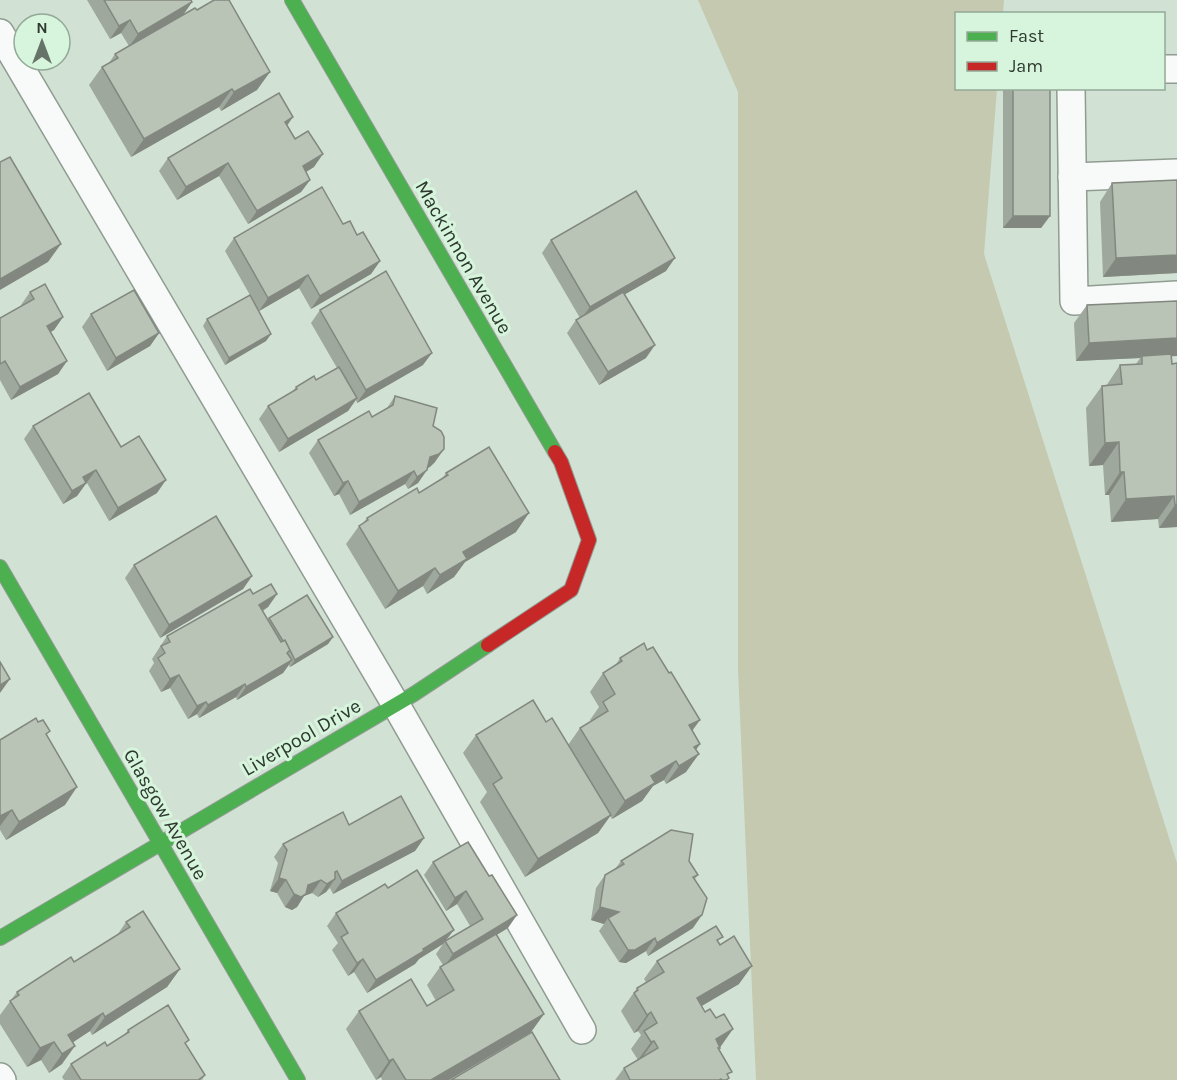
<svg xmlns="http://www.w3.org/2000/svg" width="1177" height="1080" viewBox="0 0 1177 1080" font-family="Karla,sans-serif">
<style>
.green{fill:#c4c9b0}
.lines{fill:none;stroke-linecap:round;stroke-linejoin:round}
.lane-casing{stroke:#909c92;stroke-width:30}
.fast-casing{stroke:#909c92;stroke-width:16}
.jam-casing{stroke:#909c92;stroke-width:16}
.lane{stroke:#f8faf9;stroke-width:27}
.fast{stroke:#4caf50;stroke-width:14}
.jam{stroke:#c62828;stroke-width:14}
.wall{fill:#9fa89d}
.shaded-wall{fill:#82887f}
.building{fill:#b9c3b6;stroke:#82887f;stroke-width:1.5}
.labels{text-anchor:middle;stroke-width:6;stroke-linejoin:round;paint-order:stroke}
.street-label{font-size:20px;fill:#2d382f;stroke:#d7f5dd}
</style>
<rect width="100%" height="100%" fill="#d1e1d4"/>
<!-- green -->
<path class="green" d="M698,0H1004L1003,13L956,14V88L997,89L984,254L1177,863V1080H756L738,670V92Z"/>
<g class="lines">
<defs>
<g id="lane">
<path d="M0,33L396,705L582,1030"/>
<path d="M1164,69H1177"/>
<path d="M1071,88L1074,301L1177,295"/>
<path d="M1072,177L1177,173"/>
<path d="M0,1077L2,1080"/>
</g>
<g id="fast">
<path d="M292,0L555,452"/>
<path d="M0,567L298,1080"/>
<path d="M0,938L414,694L488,645"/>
</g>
<path id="jam" d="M488,645L571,590L589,540L561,462L555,452"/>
</defs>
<!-- lane casing -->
<use href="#lane" class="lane-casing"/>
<!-- fast casing -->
<use href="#fast" class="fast-casing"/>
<!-- jam casing -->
<use href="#jam" class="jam-casing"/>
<!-- lane -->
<use href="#lane" class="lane"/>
<!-- fast -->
<use href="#fast" class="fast"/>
<!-- jam -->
<use href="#jam" class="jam"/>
</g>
<!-- wall -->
<g class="wall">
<path d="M87,0H191L192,2L183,15L257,90L221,111L219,107L131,157L89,85L102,67L109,63L115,54L129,46L121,33L110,39Z"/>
<path d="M1003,88H1050V216L1041,228H1003Z"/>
<path d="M287,125L314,167L306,172L310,180L301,192L248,224L219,176L177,200L159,171L168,158Z"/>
<path d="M1177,180V273L1103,277L1100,202L1112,183Z"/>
<path d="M343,224L357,235L380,261L371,274L311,309L299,288L259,311L225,251L234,238Z"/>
<path d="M551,240L666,271L624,294L646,358L599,385L567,333L576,320L580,318L542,253Z"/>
<path d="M30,292L63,317L54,330L51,332L67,361L58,374L11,400L0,380V318L22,306L21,305Z"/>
<path d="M1177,301V356H1172L1177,527L1159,528L1158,519L1111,522L1109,495H1105L1103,465L1089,466L1086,408L1102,386H1106L1120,365L1136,364L1140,358L1076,361L1074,323L1087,305Z"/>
<path d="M320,310L423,365L357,403L356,400L348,411L279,452L259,419L268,406L292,392L296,387L316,380L337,368L311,323Z"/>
<path d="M91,314L159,333L150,346L107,371L82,327Z"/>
<path d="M207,319L271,334L266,341L225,365L203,326Z"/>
<path d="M395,396L433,426L435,462L428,468L418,483L408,489L405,484L350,515L339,494L334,496L309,453L318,440L372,417L387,408Z"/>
<path d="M33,426L121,447L157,493L109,521L87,483L85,484L77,496L63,504L24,439Z"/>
<path d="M446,473L516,532L465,562L454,577L427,594L423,586L385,609L346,544L359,526L363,523L367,518L419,493L442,479Z"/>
<path d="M134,565L252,576L243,589L160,638L125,578Z"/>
<path d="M253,594H277L268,607L263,611L268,620L269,618L333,637L328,644L290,667L289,665L283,673L237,700L236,697L199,718L197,714L188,719L170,688L161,692L149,671L154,663L152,659L167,636Z"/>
<path d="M620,658L692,730L700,744L696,749L686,772L666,784L664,780L653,786L642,801L612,819L610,816L598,833L525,877L480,802L487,792L463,753L476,735L546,722L568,745L580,728L591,721L590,720L599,707L590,692L603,673L615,666Z"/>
<path d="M47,735L65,805L6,840L0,830V740Z"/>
<path d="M349,825L424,838L415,851L333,894L330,888L326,892L318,897L312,893L304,896L297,907L292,910L285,907L277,893L270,891L278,863L274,857L283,844Z"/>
<path d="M621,861H689L698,875L695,879L693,928L648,956L646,951L626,963L619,962L599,931L604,924L591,920L596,888L605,875L615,869Z"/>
<path d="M433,862L508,928L496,935L544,1014L531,1032L449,1080H382L381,1077L376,1080L346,1029L359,1011L427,1006L436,1001L427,985L440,967L443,965L436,954L443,944L419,959L415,964L367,993L354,972L348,976L332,950L338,943L327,926L336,913L388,888L447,940L470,926L457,904L446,911L424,875Z"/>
<path d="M126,922L180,969L167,987L92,1035L90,1031L72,1042L62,1064L49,1073L41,1060L27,1067L0,1024V1015L17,992L74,962L118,934Z"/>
<path d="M718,943L739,984L702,1006L729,1078L728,1080H615L624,1068L638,1060L631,1049L641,1035L638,1031L634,1033L621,1011L637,988L646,982L644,979L657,961Z"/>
<path d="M128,1030L186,1044L205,1075L202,1080H64L62,1077L71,1064L107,1046L124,1035Z"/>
</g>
<!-- shaded-wall -->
<g class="shaded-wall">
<path d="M192,2L183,15L129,47L138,34Z"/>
<path d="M130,20L121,33L110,39L119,26Z"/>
<path d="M270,72L257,90L221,111L234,92Z"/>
<path d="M232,89L219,107L131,157L144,139Z"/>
<path d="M293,117L284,130L285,122Z"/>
<path d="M323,154L314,167L294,179L303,166Z"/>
<path d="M228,163L219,176L177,200L186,187Z"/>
<path d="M310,180L301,192L248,224L257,211Z"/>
<path d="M1013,216H1050L1041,228H1003Z"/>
<path d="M61,244L48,262L0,290V279Z"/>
<path d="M1177,255V273L1103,277L1116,258Z"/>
<path d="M675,258L666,271L580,320L590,307Z"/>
<path d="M380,261L371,274L311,309L320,296Z"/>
<path d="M308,275L299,288L259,311L268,298Z"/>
<path d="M63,317L54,330L38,339L47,326Z"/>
<path d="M159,333L150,346L107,371L116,358Z"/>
<path d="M271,334L266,341L225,365L229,358Z"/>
<path d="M1177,338V356L1142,358V356L1140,358L1076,361L1089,343Z"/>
<path d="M655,345L646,358L599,385L608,372Z"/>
<path d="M432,353L423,365L357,403L366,390Z"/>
<path d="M67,361L58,374L11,400L20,387Z"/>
<path d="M357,398L348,411L279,452L288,439Z"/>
<path d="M1119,442L1103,465L1089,466L1105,443Z"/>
<path d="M444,449L435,462L430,467L421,470L430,457Z"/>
<path d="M96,470L77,496L63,504L72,491L83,477Z"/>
<path d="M427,470L418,483L408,489L417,477Z"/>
<path d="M414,471L405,484L350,515L359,502Z"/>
<path d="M1120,472H1124L1109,495H1105Z"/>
<path d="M166,480L157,493L109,521L118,508Z"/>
<path d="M348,481L339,494L334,496L343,483Z"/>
<path d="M1174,496L1158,519L1111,522L1126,499Z"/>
<path d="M1175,505H1177V527L1159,528Z"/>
<path d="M529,513L516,532L465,562L454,577L427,594L440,575L463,552Z"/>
<path d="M435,568L423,586L385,609L398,591Z"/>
<path d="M252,576L243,589L160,638L169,625Z"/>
<path d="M277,594L268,607L250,618L259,605Z"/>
<path d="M333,637L328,644L290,667L295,660Z"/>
<path d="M292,660L283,673L237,700L246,687Z"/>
<path d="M179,675L170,688L161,692L170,679Z"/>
<path d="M10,679L0,693V685Z"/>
<path d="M245,684L236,697L199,718L208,705Z"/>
<path d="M206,702L197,714L188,719L197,706Z"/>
<path d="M700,720L687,738L689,725Z"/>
<path d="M700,744L689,760L699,754L686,772L666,784L679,766L694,747Z"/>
<path d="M676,761L664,780L653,786L642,801L612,819L625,801L651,776Z"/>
<path d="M77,787L65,805L6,840L19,822Z"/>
<path d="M12,810L0,826V816Z"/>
<path d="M611,815L598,833L525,877L538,859Z"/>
<path d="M424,838L415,851L333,894L342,881Z"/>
<path d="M337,871L329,883L335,879L326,892L318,897L335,872Z"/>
<path d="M279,878L286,880L277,893L270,891Z"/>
<path d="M321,880L312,893L304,896L297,907L292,910L285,907L294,894L308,885Z"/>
<path d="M466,891L457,904L446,911L455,898Z"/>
<path d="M600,907L619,912L608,918L604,924L591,920Z"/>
<path d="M517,915L508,928L444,967L453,954Z"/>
<path d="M702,915L693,928L648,956L657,943Z"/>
<path d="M454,930L443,944L419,959L415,964L367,993L376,980L423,949Z"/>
<path d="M655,938L646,951L626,963L619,962L628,950Z"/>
<path d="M363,959L354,972L348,976L357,963Z"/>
<path d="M752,966L739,984L684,1016L697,998Z"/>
<path d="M180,969L167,987L92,1035L105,1017Z"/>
<path d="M651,1012L638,1031L634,1033L647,1015Z"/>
<path d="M103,1013L90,1031L60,1051L68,1035Z"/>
<path d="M544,1014L531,1032L449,1080H431Z"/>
<path d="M733,1029L707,1066L716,1039Z"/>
<path d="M654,1041L641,1059L638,1060L651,1042Z"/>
<path d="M54,1042L41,1060L27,1067L40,1048Z"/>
<path d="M75,1046L62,1064L49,1073L62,1054Z"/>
<path d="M393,1059L381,1077L376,1080L389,1061Z"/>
</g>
<!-- building -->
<g class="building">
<path d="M104,0H191L192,2L138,34L130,20L119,26Z"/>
<path d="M214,0H229L270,72L234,92L232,89L144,139L102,67L118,58L115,54L195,8L197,10Z"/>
<rect x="1013" y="88" width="37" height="128"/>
<path d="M279,93L293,117L285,122L295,139L308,131L323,154L303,166L310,180L257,211L228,163L186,187L168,158Z"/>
<path d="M10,157L61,244L0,279V162Z"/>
<path d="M1177,180V255L1116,258L1112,183Z"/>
<path d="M322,187L343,224L350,221L357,235L363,232L380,261L320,296L308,275L268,298L234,238Z"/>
<path d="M636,191L675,258L590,307L551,240Z"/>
<path d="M386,271L432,353L366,390L320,310Z"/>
<path d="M45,284L63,317L47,326L67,361L20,387L5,361L0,364V318L34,299L30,292Z"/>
<path d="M134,290L159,333L116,358L91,314Z"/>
<path d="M623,292L655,345L608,372L576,320Z"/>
<path d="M250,295L271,334L229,358L207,319Z"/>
<path d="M1177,301V338L1089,343L1087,305Z"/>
<path d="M1171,354L1172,364L1177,363V505H1175L1174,496L1126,499L1124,472H1120L1119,442L1105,443L1102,386L1122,384L1120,365L1142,364V356Z"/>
<path d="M339,367L357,398L288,439L268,406L297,389L296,387L314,376L316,380Z"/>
<path d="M89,393L121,447L139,436L166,480L118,508L96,470L83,477L86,483L72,491L33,426Z"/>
<path d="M395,396L437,408L433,426L441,431L444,437V449L439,454L430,457L427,470L417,477L414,471L359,502L348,481L343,483L318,440L369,411L372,417L393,405Z"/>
<path d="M489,447L529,513L463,552L467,559L440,575L435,568L398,591L359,526L368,520L367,518L417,488L419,493L448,475L446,473Z"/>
<path d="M216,516L252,576L169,625L134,565Z"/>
<path d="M271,584L277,594L259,605L281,642L285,640L290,650L287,653L292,660L246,687L245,684L208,705L206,702L197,706L179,675L170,679L158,658L165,653L161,646L170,642L167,636L250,589L253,594Z"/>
<path d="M307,595L333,637L295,660L285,640L283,641L269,618Z"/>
<path d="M644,643L647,650L653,647L669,673L671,672L700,720L689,725L700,744L694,747L699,754L679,766L676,761L651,776L655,783L625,801L580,728L608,711L603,702L615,694L603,673L622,661L620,658Z"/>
<path d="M0,662L10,679L0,685Z"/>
<path d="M533,700L546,722L552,718L611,815L538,859L493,784L502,778L476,735Z"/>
<path d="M36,718L38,722L43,720L50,731L46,734L77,787L19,822L12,810L0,816V740Z"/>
<path d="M401,796L424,838L342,881L337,871L335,872V879L327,884L321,880L308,885L306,894L301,897L294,894L286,880L279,878L287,850L283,844L343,812L349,825Z"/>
<path d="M671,830L693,834L689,861L698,875L693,877L707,898L702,915L657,943L655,938L635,950H628L608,918L619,912L600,907L605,875L624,864L621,861Z"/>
<path d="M468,842L489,876L492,875L517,915L453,954L445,941L483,919L466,891L455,898L433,862Z"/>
<path d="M417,870L454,930L423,949L424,951L376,980L363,959L357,963L341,937L348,933L336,913L385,884L388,888Z"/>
<path d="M143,911L180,969L105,1017L103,1013L68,1035L75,1046L62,1054L54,1042L40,1048L10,1001L19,995L17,992L71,957L74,962L130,927L126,922Z"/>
<path d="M716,926L723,937L717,940L720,945L734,936L752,966L697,998L705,1012L710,1009L716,1018L724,1014L733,1029L716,1039L720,1048H718L732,1072L727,1074L729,1078L726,1080H722L721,1079L719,1080H630L624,1068L658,1048L654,1041L651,1042L644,1031L657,1023L651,1012L647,1015L634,993L638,990L637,988L664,972L657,961Z"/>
<path d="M496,934L544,1014L431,1080H406L393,1059L389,1061L359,1011L411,979L427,1006L454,990L440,967Z"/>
<path d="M168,1005L189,1040L185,1043L205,1075L198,1080H81L71,1064L105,1042L107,1046L129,1032L128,1030Z"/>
<path d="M532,1032L560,1080H451Z"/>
</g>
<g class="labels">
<!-- street labels -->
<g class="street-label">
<text transform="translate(464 257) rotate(60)" y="7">Mackinnon Avenue</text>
<text transform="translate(301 737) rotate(-30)" y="7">Liverpool Drive</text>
<text transform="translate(166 814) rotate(60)" y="7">Glasgow Avenue</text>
</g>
</g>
<!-- legend -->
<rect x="955" y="12" width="210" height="78" fill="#d7f5dd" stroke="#93a997" stroke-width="1.5"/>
<rect x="967" y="32" width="30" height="9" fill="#4caf50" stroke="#93a997" stroke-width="1.5"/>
<text x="1009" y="42" font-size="18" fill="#2d382f">Fast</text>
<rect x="967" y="62" width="30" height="9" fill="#c62828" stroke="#93a997" stroke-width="1.5"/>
<text x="1009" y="72" font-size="18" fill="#2d382f">Jam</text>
<!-- north arrow -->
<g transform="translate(42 42)"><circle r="28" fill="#d7f5dd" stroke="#93a997" stroke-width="1.5"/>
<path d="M0-4.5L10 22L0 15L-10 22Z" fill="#667369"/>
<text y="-9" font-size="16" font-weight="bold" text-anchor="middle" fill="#2d382f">N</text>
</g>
</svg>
